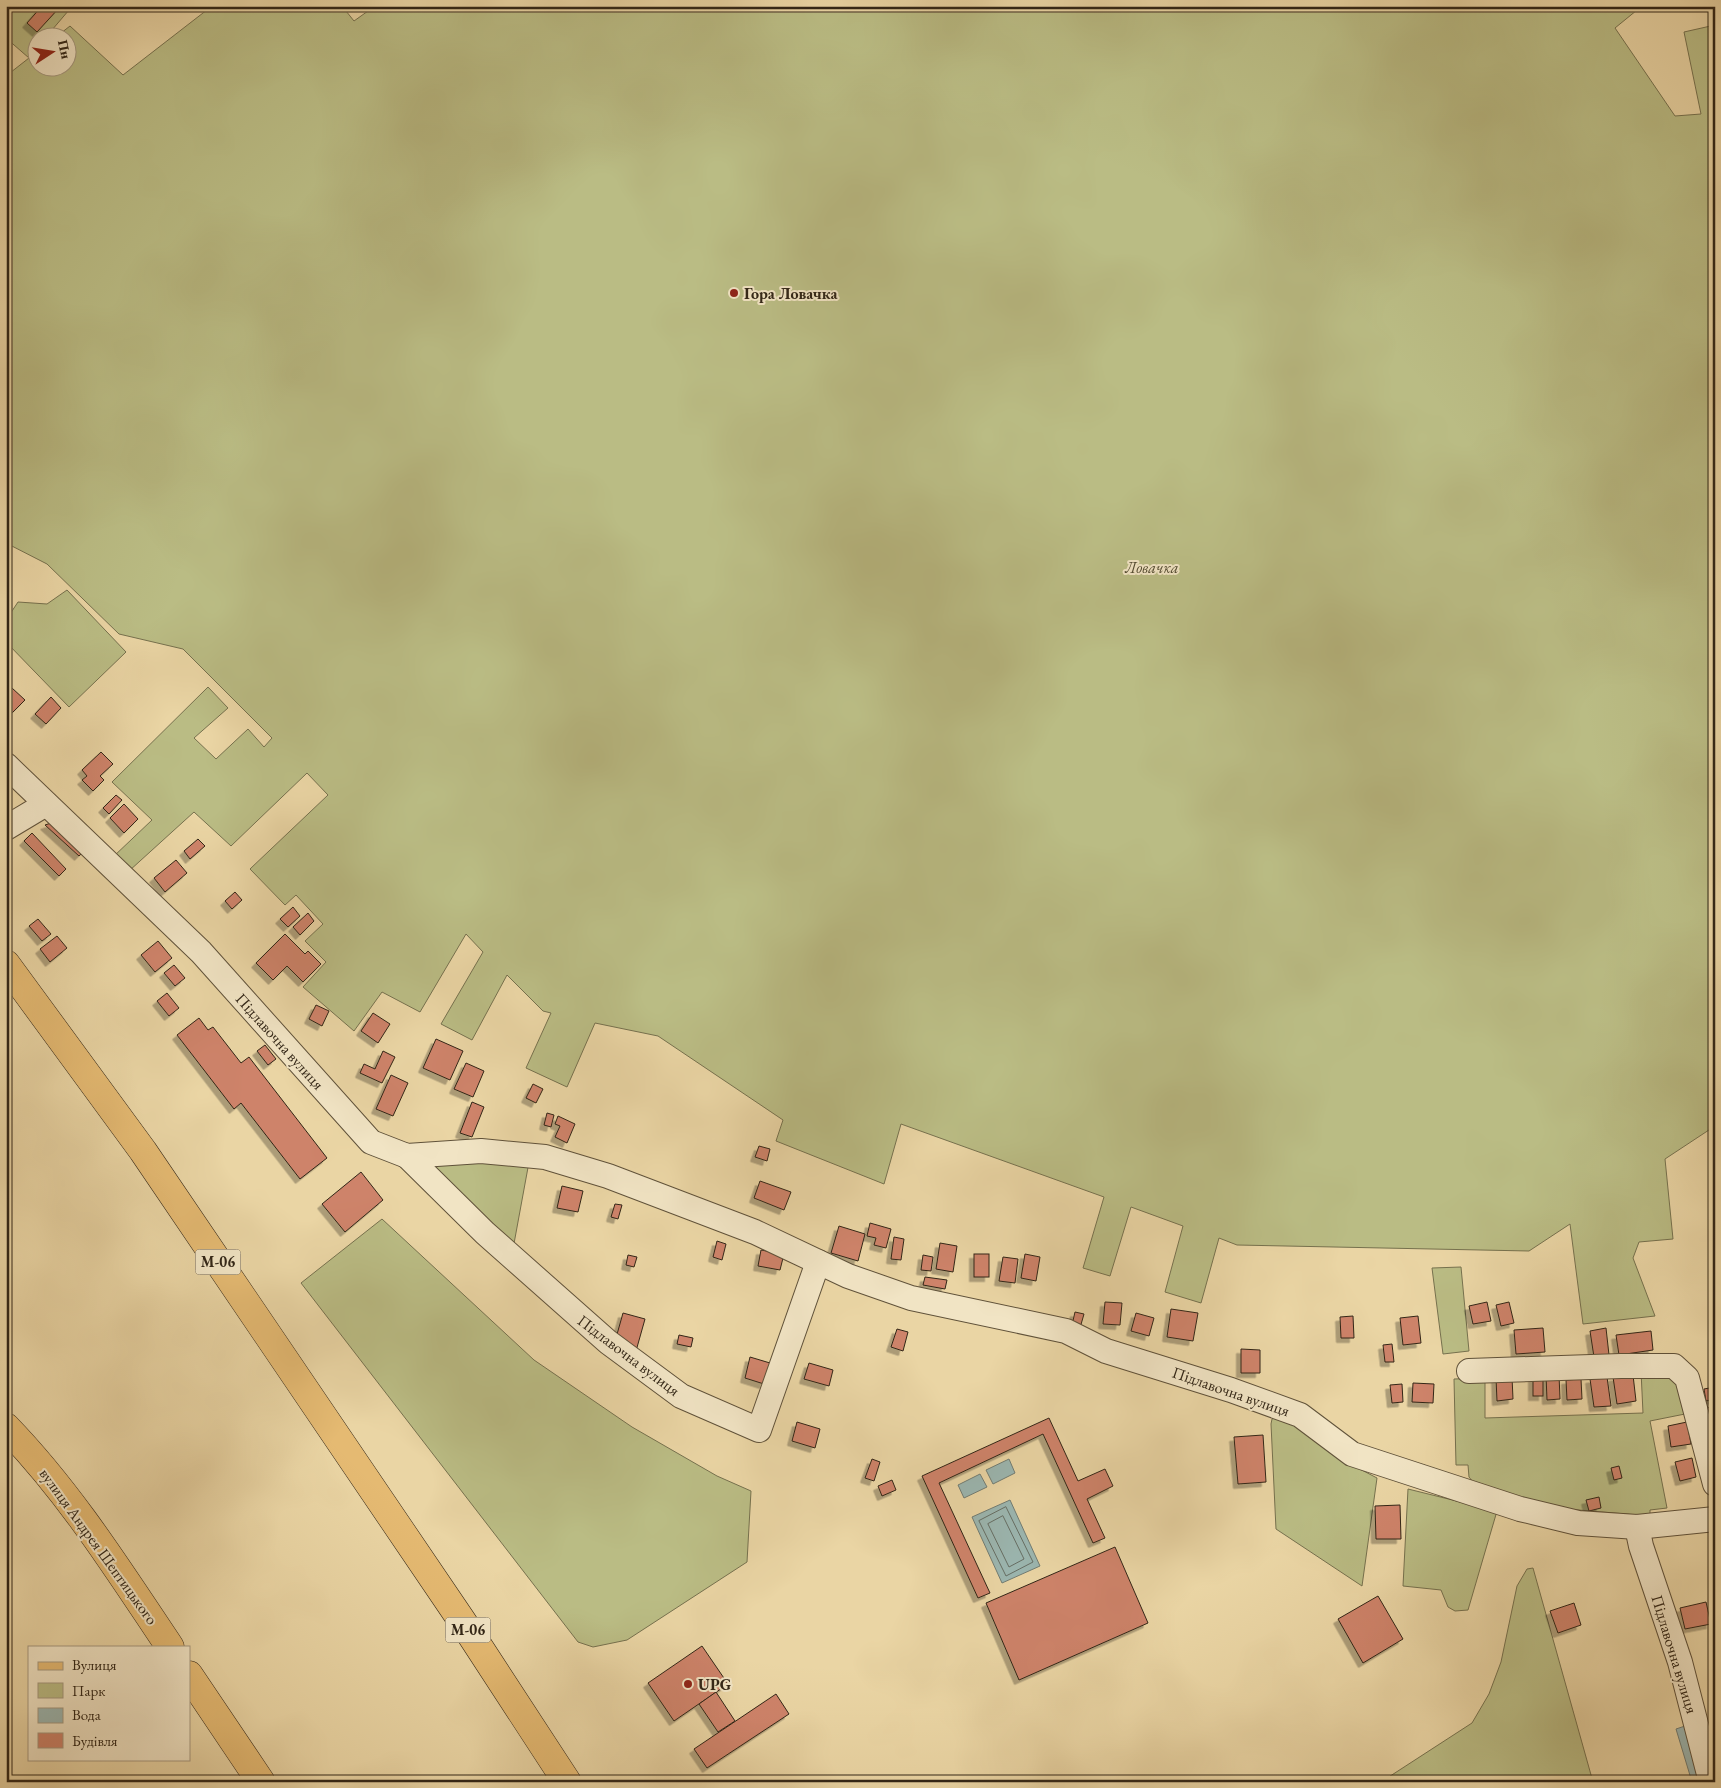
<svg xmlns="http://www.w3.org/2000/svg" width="1721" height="1788" viewBox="0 0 1721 1788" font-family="'EB Garamond',serif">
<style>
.green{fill:#babc84;stroke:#76714e}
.water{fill:#9bb6b0;stroke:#717c73}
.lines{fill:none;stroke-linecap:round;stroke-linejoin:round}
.shore{stroke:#666e64;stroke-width:1}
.building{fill:#ce836a;stroke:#322617;filter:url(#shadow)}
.minor-casing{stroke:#60523a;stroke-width:26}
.major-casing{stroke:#322617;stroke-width:29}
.highway-casing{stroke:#322617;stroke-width:29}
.minor{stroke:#f1e4c4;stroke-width:24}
.major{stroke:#e5ba72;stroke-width:28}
.highway{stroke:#e5ba72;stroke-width:28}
.poi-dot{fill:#8f2418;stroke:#f1e4c4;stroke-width:2}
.labels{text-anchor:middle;stroke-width:4;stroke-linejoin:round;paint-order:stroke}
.shield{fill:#f1e4c4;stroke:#6b5f4b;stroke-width:1}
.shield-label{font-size:15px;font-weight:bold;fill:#322617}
.poi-label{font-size:16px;font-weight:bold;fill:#322617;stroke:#f1e4c4;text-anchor:start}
.park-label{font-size:16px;font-style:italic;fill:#544c32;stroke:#f1e4c4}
.street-label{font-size:16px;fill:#322617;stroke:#f1e4c4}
</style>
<defs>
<filter id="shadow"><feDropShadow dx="-4.5" dy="4.5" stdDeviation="0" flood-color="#0004"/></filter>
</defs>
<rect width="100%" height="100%" fill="#ead5a4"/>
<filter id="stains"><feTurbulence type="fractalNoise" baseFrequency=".004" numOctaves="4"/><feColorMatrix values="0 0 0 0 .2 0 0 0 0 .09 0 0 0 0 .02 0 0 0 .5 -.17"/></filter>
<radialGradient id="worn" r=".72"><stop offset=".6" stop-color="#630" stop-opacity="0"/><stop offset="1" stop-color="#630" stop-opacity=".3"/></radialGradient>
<!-- green -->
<g class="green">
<path d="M6,6H64L69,10L46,37L38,38L37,48L31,56L37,52L38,68H68V38L56,37L70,26L123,75L212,6H342L354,21L375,6H1642L1615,28L1675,116L1701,114L1684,32L1715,25V1126L1665,1159L1673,1239L1639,1242L1633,1258L1655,1316L1583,1324L1570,1224L1529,1251L1237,1245L1219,1238L1201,1303L1165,1292L1183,1226L1131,1207L1110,1276L1083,1268L1104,1197L901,1124L884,1184L776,1141L783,1120L658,1036L595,1023L567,1087L526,1068L551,1013L543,1011L507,975L472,1040L441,1024L483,952L466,934L420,1012L382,992L354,1031L303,987L326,962L305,941L323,924L296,895L285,905L250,869L328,795L307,773L231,846L194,812L129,871L113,857L152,820L112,782L208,687L228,708L194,738L216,759L248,729L264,747L272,738L183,649L119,634L47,564L6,543V76L29,58L6,38Z"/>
<path d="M67,590L126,652L69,707L6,642V620L18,602L47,604Z"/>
<path d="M436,1162H529L513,1249L432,1170Z"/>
<path d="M382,1219L534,1360L632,1427L717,1476L751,1491L747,1562L627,1640L593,1647L578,1642L301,1283Z"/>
<path d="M1461,1267L1469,1351L1443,1354L1432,1268Z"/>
<path d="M1641,1371L1673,1372L1690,1413L1650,1421L1667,1508L1650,1510V1516L1543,1507L1473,1482L1469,1477L1468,1465H1456L1454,1379L1485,1378V1418L1643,1413Z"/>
<path d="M1277,1416L1309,1431L1333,1455L1377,1478L1362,1586L1276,1529L1271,1424L1272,1419Z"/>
<path d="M1408,1489L1497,1511L1468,1610L1455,1611L1448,1607L1441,1590L1403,1586Z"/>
<path d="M1533,1568L1593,1782H1381L1472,1723L1489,1694L1501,1662L1517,1586L1527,1569Z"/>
</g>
<!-- water -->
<g class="water">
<path d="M1009,1459L1015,1473L993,1484L986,1470Z"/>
<path d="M980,1474L987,1487L964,1498L958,1485Z"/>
<path d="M1010,1500L1040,1566L1002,1583L972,1517Z"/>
<path d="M1685,1726L1700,1782H1692L1676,1729Z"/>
</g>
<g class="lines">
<!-- shore -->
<g class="shore">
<path d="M1006,1507L1033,1562L1006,1576L979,1521Z"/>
<path d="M1003,1516L1024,1559L1009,1567L988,1524Z"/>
</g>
</g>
<!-- building -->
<g class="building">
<path d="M42,6L59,8L37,32L27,23Z"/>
<path d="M12,688L25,700L12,713L6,708V694Z"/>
<path d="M51,697L61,708L46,724L35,714Z"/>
<path d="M101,752L113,764L100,776L104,780L93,791L82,780L87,776L82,770Z"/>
<path d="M116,795L122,800L109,814L103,808Z"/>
<path d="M124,804L138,819L124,833L110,818Z"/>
<path d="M54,822L87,848L79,856L45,825Z"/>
<path d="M32,833L66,869L59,876L24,841Z"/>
<path d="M198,839L205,846L190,859L184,851Z"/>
<path d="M176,860L187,873L165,892L154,878Z"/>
<path d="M235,892L242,900L232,909L225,901Z"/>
<path d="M293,907L300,916L288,927L280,919Z"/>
<path d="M308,913L314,921L300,935L293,927Z"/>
<path d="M38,919L51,934L42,941L29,926Z"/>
<path d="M285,934L305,954L308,951L321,964L303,982L287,966L273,980L256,963Z"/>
<path d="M57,936L67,948L50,962L40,949Z"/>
<path d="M158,941L172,958L155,972L141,955Z"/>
<path d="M174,965L185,978L175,986L164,973Z"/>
<path d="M167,993L179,1008L169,1016L157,1001Z"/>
<path d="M316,1005L329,1011L322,1026L309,1019Z"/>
<path d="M373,1013L390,1024L378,1043L361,1031Z"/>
<path d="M199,1018L208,1030L213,1027L241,1063L249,1057L327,1158L300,1179L241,1103L234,1109L177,1035Z"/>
<path d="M436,1039L463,1051L450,1080L423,1068Z"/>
<path d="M265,1045L276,1059L268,1065L257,1051Z"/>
<path d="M383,1051L395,1057L382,1083L360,1073L364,1064L375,1069Z"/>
<path d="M466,1063L484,1071L473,1097L454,1089Z"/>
<path d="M391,1075L408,1083L393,1116L376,1109Z"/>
<path d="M533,1084L543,1089L536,1103L526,1098Z"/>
<path d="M472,1102L484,1107L472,1137L460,1133Z"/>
<path d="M547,1113L554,1115L551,1127L544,1125Z"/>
<path d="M558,1116L575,1124L567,1143L555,1137L560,1126L555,1124Z"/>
<path d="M759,1146L770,1149L767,1161L755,1157Z"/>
<path d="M361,1172L383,1200L345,1232L322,1204Z"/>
<path d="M760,1181L791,1192L784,1210L754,1198Z"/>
<path d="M562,1186L583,1191L578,1212L557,1208Z"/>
<path d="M615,1204L622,1205L618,1219L611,1217Z"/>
<path d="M870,1223L891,1229L886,1248L874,1245L876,1238L867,1236Z"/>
<path d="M839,1226L865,1234L858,1261L831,1253Z"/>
<path d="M894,1237L904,1239L901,1260L891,1259Z"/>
<path d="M717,1241L726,1244L722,1260L713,1257Z"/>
<path d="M940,1243L957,1246L953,1272L936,1269Z"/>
<path d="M761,1250L784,1254L780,1270L758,1266Z"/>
<rect x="974" y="1254" width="15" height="23"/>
<path d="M1025,1254L1040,1257L1036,1281L1021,1278Z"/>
<path d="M628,1255L637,1257L634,1267L626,1265Z"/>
<path d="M923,1255L933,1257L931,1271L921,1270Z"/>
<path d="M1003,1257L1018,1259L1015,1283L999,1281Z"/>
<path d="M925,1277L947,1280L945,1289L923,1285Z"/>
<path d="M1105,1302L1122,1303L1120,1325L1103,1324Z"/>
<path d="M1487,1302L1491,1321L1473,1324L1469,1306Z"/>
<path d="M1509,1302L1514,1323L1501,1326L1496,1305Z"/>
<path d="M1171,1309L1198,1313L1193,1341L1167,1337Z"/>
<path d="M1075,1312L1084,1314L1080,1328L1072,1325Z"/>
<path d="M623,1313L645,1319L636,1351L614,1345Z"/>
<path d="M1136,1313L1154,1318L1149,1336L1131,1331Z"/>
<path d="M1353,1316L1354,1338H1341L1340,1317Z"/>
<path d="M1418,1316L1421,1343L1403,1345L1400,1318Z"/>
<path d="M1543,1328L1545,1352L1516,1354L1514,1330Z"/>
<path d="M1606,1328L1609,1355L1594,1357L1590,1331Z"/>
<path d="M897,1329L908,1332L903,1351L891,1347Z"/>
<path d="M1651,1331L1653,1350L1619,1355L1616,1335Z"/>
<path d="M679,1335L693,1338L691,1347L677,1344Z"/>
<path d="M1392,1344L1394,1362H1385L1383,1345Z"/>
<path d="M1241,1349L1260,1350V1373H1241Z"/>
<path d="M750,1357L770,1363L764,1384L745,1378Z"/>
<path d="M809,1363L833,1370L829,1386L804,1379Z"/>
<path d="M1546,1375H1559L1560,1399L1547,1400Z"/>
<path d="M1633,1375L1636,1401L1617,1404L1613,1377Z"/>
<rect x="1533" y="1376" width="10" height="20"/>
<path d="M1512,1377L1513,1399L1497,1401L1496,1378Z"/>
<path d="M1607,1377L1611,1406L1594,1407L1590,1379Z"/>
<path d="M1581,1379L1582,1399L1567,1400L1566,1380Z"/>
<path d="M1413,1383L1434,1384L1433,1403L1412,1402Z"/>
<path d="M1402,1384L1403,1402L1392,1403L1390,1385Z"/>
<path d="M1715,1387V1399L1706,1401L1704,1389Z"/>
<path d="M1715,1406V1420L1706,1422L1703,1409Z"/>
<path d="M1049,1418L1078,1481L1105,1469L1113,1486L1087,1499L1105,1538L1093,1543L1043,1434L939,1483L990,1593L978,1598L922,1476Z"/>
<path d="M797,1422L820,1429L815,1448L792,1441Z"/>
<path d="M1687,1422L1691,1444L1671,1447L1668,1426Z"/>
<path d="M1263,1435L1266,1482L1238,1484L1234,1437Z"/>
<path d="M1692,1458L1696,1477L1680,1481L1675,1462Z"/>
<path d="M872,1459L880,1462L874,1481L865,1478Z"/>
<path d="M1619,1466L1622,1478L1614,1480L1611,1468Z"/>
<path d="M892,1480L896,1490L882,1496L878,1486Z"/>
<path d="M1599,1497L1601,1508L1589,1511L1586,1500Z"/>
<path d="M1400,1505L1401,1539H1376L1375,1506Z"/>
<path d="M1115,1547L1148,1623L1019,1680L986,1603Z"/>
<path d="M1378,1596L1403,1639L1363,1663L1338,1619Z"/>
<path d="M1706,1602L1711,1624L1685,1629L1680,1608Z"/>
<path d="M1574,1603L1581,1625L1558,1633L1550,1611Z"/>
<path d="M702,1646L728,1684L674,1721L648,1683Z"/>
<path d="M716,1692L735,1721L718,1732L699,1704Z"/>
<path d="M776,1694L789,1714L707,1768L694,1749Z"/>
</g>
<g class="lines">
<defs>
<g id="minor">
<path d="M6,765L201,952L371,1142L407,1156L481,1151L545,1157L608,1176L755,1232L848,1276L911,1298L1066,1331L1106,1351L1231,1390L1300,1415L1352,1454L1520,1509L1578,1523L1637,1527L1715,1519"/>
<path d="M6,828L46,804"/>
<path d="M407,1156L485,1233L608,1342L681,1396L759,1430L818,1262"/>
<path d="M1469,1371L1621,1366H1674L1687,1378L1715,1484"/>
<path d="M1637,1527L1641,1546L1680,1662L1711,1782"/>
</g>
<g id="major">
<path d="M6,1427C70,1493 119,1571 170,1647"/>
<path d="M189,1675L261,1782"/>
</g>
<path id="highway" d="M6,964L143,1151L462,1621L567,1782"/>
</defs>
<!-- minor casing -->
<use href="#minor" class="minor-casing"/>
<!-- major casing -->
<use href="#major" class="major-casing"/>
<!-- highway casing -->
<use href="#highway" class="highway-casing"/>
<!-- minor -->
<use href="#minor" class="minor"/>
<!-- major -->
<use href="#major" class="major"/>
<!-- highway -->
<use href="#highway" class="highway"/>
</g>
<!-- markers -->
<g class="poi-dot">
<circle cx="734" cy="293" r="5"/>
<circle cx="688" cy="1684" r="5"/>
</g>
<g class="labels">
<!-- shield labels -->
<g class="shield">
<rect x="195.5" y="1249.5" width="45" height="25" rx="4"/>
<rect x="445.5" y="1617.5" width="45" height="25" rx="4"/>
</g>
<g class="shield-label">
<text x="218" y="1267">М-06</text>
<text x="468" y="1635">М-06</text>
</g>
<!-- poi labels -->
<g class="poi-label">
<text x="744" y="299">Гора Ловачка</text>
<text x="698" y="1690">UPG</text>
</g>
<!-- park labels -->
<g class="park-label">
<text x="1152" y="573">Ловачка</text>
</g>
<!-- street labels -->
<g class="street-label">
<text transform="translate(280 1041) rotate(48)" y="6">Підлавочна вулиця</text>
<text transform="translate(629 1355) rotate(37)" y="6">Підлавочна вулиця</text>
<text transform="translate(1231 1391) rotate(19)" y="6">Підлавочна вулиця</text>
<text transform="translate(99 1546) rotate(54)" y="6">вулиця Андрея Шептицького</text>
<text transform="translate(1675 1654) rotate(73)" y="6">Підлавочна вулиця</text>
</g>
</g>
<!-- margin -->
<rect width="1721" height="1788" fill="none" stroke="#ead5a4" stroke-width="25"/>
<rect x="8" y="8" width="1706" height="1773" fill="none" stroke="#322617" stroke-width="2.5"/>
<rect x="12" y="12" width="1696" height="1763" fill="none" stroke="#322617"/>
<!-- legend -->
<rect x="28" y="1646" width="162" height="115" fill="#f1e4c4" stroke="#a5987f"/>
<rect x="38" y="1662" width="25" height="8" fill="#e5ba72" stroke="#a5987f"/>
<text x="72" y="1670" font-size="15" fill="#322617">Вулиця</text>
<rect x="38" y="1683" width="25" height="15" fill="#babc84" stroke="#a5987f"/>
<text x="72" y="1696" font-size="15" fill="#322617">Парк</text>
<rect x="38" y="1708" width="25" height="15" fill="#9bb6b0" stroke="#a5987f"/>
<text x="72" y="1720" font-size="15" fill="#322617">Вода</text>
<rect x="38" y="1733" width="25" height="15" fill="#ce836a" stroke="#a5987f"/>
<text x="72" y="1746" font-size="15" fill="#322617">Будівля</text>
<!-- north arrow -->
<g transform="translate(52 52) rotate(78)"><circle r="24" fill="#f1e4c4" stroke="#a5987f"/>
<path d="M0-4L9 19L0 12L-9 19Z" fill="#8f2418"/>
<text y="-8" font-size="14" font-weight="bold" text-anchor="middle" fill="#322617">Пн</text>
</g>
<rect width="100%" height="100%" filter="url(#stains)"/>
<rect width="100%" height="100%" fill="url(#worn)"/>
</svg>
